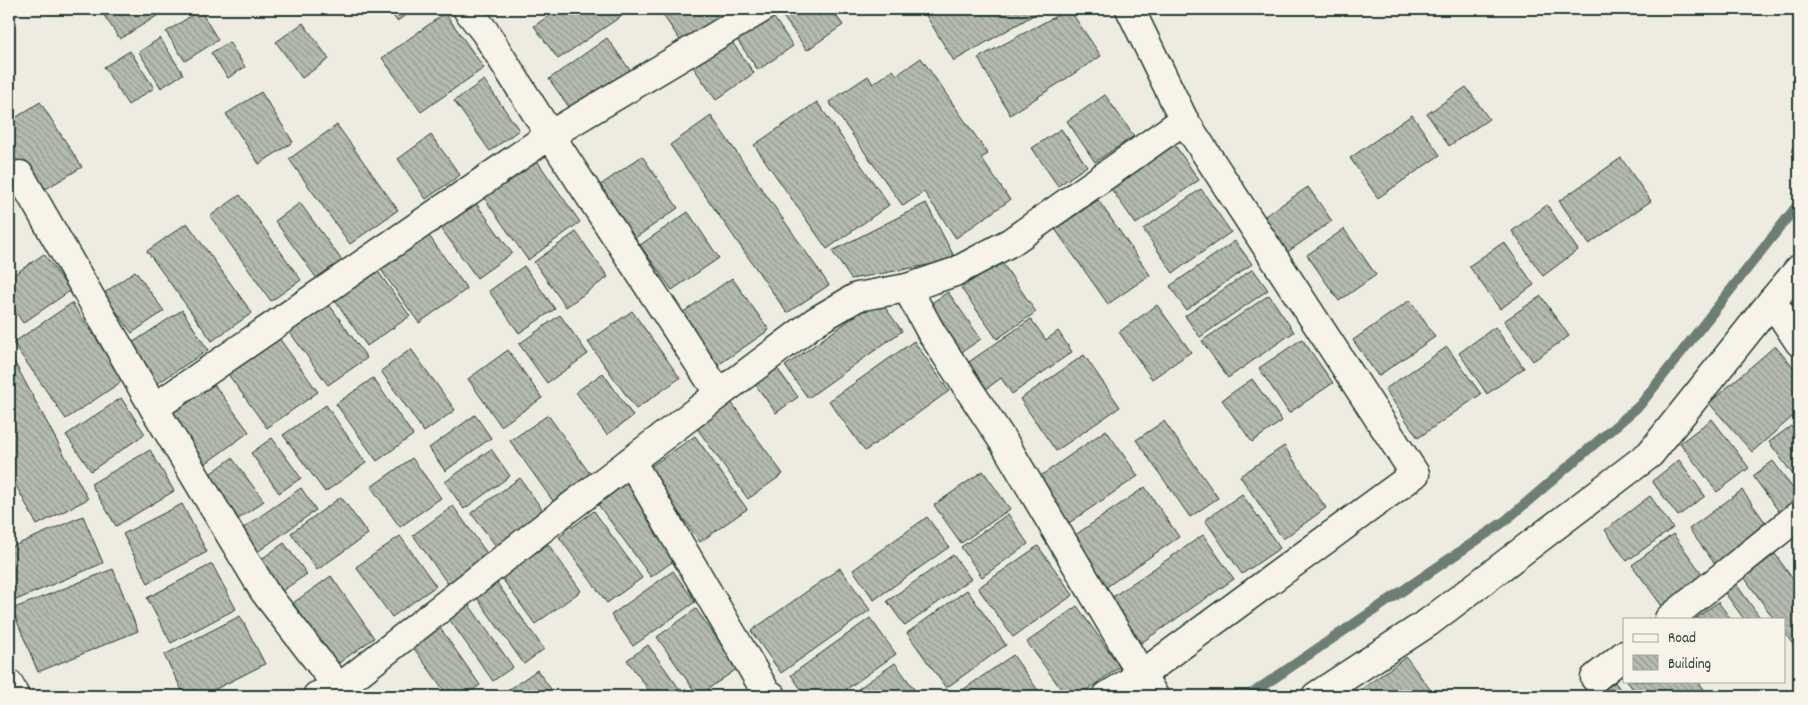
<svg xmlns="http://www.w3.org/2000/svg" width="1808" height="705" viewBox="0 0 1808 705" font-family="Dekko,sans-serif">
<style>
.lines{fill:none;stroke-linecap:round;stroke-linejoin:round}
.stream{stroke:#6c7e74;stroke-width:10}
.building{fill:url(#building-back-hatch);stroke:#1f3d34}
.minor-casing{stroke:#1f3d34;stroke-width:31}
.minor{stroke:#f7f3e8;stroke-width:28}
</style>
<defs>
<pattern id="building-back-hatch" width="6" height="6" patternUnits="userSpaceOnUse" patternTransform="scale(1.25)"><rect width="6" height="6" fill="#b5bbb0"/><path d="M-1 5l2 2M0 0l6 6M5-1l2 2" fill="none" stroke="#939990"/></pattern>
</defs>
<rect width="100%" height="100%" fill="#eeece1"/>
<filter id="ink" filterUnits="userSpaceOnUse"><feTurbulence type="fractalNoise" baseFrequency=".02" numOctaves="2"/><feDisplacementMap in="SourceGraphic" scale="10" xChannelSelector="R" yChannelSelector="G"/><feConvolveMatrix kernelMatrix="1 2 1 2 8 2 1 2 1" color-interpolation-filters="sRGB"/></filter>
<g filter="url(#ink)">
<g class="lines">
<!-- stream -->
<path class="stream" d="M1248,696L1505,521L1640,405L1799,203"/>
</g>
<!-- building -->
<g class="building">
<path d="M105,9H168L120,39L101,11Z"/>
<path d="M388,9H415L397,21Z"/>
<path d="M559,9H632L558,59L534,26Z"/>
<path d="M666,9H711L718,18L682,43L661,12Z"/>
<path d="M783,9H831L843,25L807,50L779,11Z"/>
<path d="M922,9H1044L954,61Z"/>
<path d="M1069,9L1101,56L1010,115L978,58Z"/>
<path d="M200,10L218,40L185,61L166,32Z"/>
<path d="M770,12L793,46L758,70L735,37Z"/>
<path d="M445,13L484,68L421,112L382,58Z"/>
<path d="M303,23L329,59L302,78L276,42Z"/>
<path d="M727,35L754,73L716,100L689,61Z"/>
<path d="M160,38L183,74L161,88L139,52Z"/>
<path d="M607,38L632,73L574,114L549,79Z"/>
<path d="M229,42L245,67L228,78L211,53Z"/>
<path d="M130,51L154,88L128,105L104,67Z"/>
<path d="M921,58L988,154L981,158L1010,200L956,238L924,192L903,206L829,102L868,76L873,84L893,70L897,75Z"/>
<path d="M484,80L519,130L490,151L454,101Z"/>
<path d="M1466,87L1489,119L1449,146L1427,114Z"/>
<path d="M261,92L293,142L259,164L226,114Z"/>
<path d="M1105,95L1134,136L1095,162L1067,121Z"/>
<path d="M40,102L82,167L34,196L9,157V122Z"/>
<path d="M817,102L889,205L827,249L754,145Z"/>
<path d="M1412,115L1440,155L1378,198L1350,158Z"/>
<path d="M711,116L829,285L787,313L670,145Z"/>
<path d="M337,125L398,210L350,244L289,159Z"/>
<path d="M1061,129L1087,166L1058,186L1032,148Z"/>
<path d="M431,135L460,175L426,199L398,159Z"/>
<path d="M1170,138L1199,180L1136,224L1107,183Z"/>
<path d="M642,156L678,208L628,243L592,191Z"/>
<path d="M1621,158L1651,201L1589,244L1559,201Z"/>
<path d="M537,161L580,222L528,260L484,198Z"/>
<path d="M1308,187L1332,221L1286,253L1262,218Z"/>
<path d="M1201,189L1231,232L1173,273L1143,229Z"/>
<path d="M240,195L301,280L271,301L210,216Z"/>
<path d="M473,199L512,253L477,278L438,224Z"/>
<path d="M1098,200L1150,275L1108,304L1055,229Z"/>
<path d="M300,203L343,262L318,280L275,221Z"/>
<path d="M926,203L956,260L851,279L832,251Z"/>
<path d="M1547,205L1578,250L1543,276L1512,231Z"/>
<path d="M688,212L719,258L672,290L640,245Z"/>
<path d="M187,223L252,313L212,341L147,251Z"/>
<path d="M1344,229L1376,275L1339,301L1307,255Z"/>
<path d="M576,232L608,277L566,307L534,262Z"/>
<path d="M427,233L467,289L419,323L379,267Z"/>
<path d="M1235,241L1252,264L1186,310L1170,286Z"/>
<path d="M1504,242L1534,285L1500,309L1469,266Z"/>
<path d="M44,254L70,291L23,323L9,302V278Z"/>
<path d="M1001,261L1036,312L997,339L961,288Z"/>
<path d="M374,266L410,316L367,346L331,295Z"/>
<path d="M524,266L555,309L519,333L489,291Z"/>
<path d="M1253,269L1268,290L1200,337L1185,316Z"/>
<path d="M135,271L164,311L132,333L103,294Z"/>
<path d="M732,278L769,330L718,365L682,313Z"/>
<path d="M948,292L981,339L956,356L924,308Z"/>
<path d="M1269,295L1294,332L1228,378L1202,341Z"/>
<path d="M1541,296L1569,336L1533,361L1504,321Z"/>
<path d="M1799,298V318L1789,307Z"/>
<path d="M879,299L902,331L808,398L785,366Z"/>
<path d="M1410,300L1435,337L1378,376L1353,340Z"/>
<path d="M72,303L124,380L66,419L13,343Z"/>
<path d="M328,303L367,358L328,385L289,331Z"/>
<path d="M1157,305L1191,352L1152,379L1119,332Z"/>
<path d="M182,310L208,350L155,385L129,345Z"/>
<path d="M632,311L680,378L636,409L588,342Z"/>
<path d="M560,315L588,354L547,383L519,344Z"/>
<path d="M1031,319L1046,340L1058,331L1072,352L1012,394L1001,378L982,392L963,366Z"/>
<path d="M1495,327L1524,368L1487,394L1459,353Z"/>
<path d="M276,334L318,392L267,428L225,370Z"/>
<path d="M1302,339L1333,383L1289,413L1259,368Z"/>
<path d="M914,341L949,391L865,451L829,401Z"/>
<path d="M1775,346L1799,374V411L1752,452L1709,403Z"/>
<path d="M1447,347L1481,394L1418,438L1385,389Z"/>
<path d="M411,349L455,410L424,432L381,371Z"/>
<path d="M508,350L542,398L501,426L468,379Z"/>
<path d="M9,352L88,499L37,525L9,472Z"/>
<path d="M1084,355L1120,407L1056,451L1020,399Z"/>
<path d="M774,364L798,397L776,413L752,380Z"/>
<path d="M603,373L633,416L607,435L576,392Z"/>
<path d="M373,378L413,435L377,461L336,404Z"/>
<path d="M1252,379L1282,421L1252,442L1222,400Z"/>
<path d="M211,380L249,432L202,466L165,413Z"/>
<path d="M121,398L145,434L91,471L66,435Z"/>
<path d="M731,402L783,474L748,499L696,427Z"/>
<path d="M326,405L366,463L325,492L283,435Z"/>
<path d="M475,415L491,438L445,471L429,448Z"/>
<path d="M548,415L590,474L553,501L510,441Z"/>
<path d="M1712,419L1749,468L1717,492L1680,443Z"/>
<path d="M1164,421L1218,498L1190,517L1136,440Z"/>
<path d="M1791,426L1799,437V483L1769,442Z"/>
<path d="M1106,430L1138,476L1063,527L1032,482Z"/>
<path d="M695,436L747,509L700,542L647,469Z"/>
<path d="M272,438L301,478L279,493L251,453Z"/>
<path d="M1284,446L1326,508L1283,539L1240,476Z"/>
<path d="M491,449L510,476L464,509L445,482Z"/>
<path d="M150,450L174,491L116,526L91,484Z"/>
<path d="M232,458L264,501L234,522L203,479Z"/>
<path d="M412,458L441,498L400,527L371,487Z"/>
<path d="M1679,460L1705,496L1678,516L1652,481Z"/>
<path d="M1773,461L1799,497V505L1783,517L1753,476Z"/>
<path d="M983,471L1010,509L961,543L934,505Z"/>
<path d="M520,478L544,512L496,546L471,513Z"/>
<path d="M626,482L679,557L651,577L597,503Z"/>
<path d="M1145,487L1179,537L1102,590L1068,540Z"/>
<path d="M301,488L316,510L256,553L239,531Z"/>
<path d="M1742,490L1773,533L1721,572L1689,529Z"/>
<path d="M1242,494L1280,548L1242,574L1205,520Z"/>
<path d="M1650,496L1673,528L1627,561L1605,530Z"/>
<path d="M341,497L368,534L317,570L291,533Z"/>
<path d="M182,504L207,552L148,583L123,534Z"/>
<path d="M453,506L494,563L453,591L413,535Z"/>
<path d="M594,511L642,578L607,603L559,537Z"/>
<path d="M1008,514L1028,544L982,577L961,547Z"/>
<path d="M83,516L103,563L9,603V548Z"/>
<path d="M927,517L949,547L874,600L853,570Z"/>
<path d="M1673,534L1708,582L1667,613L1632,565Z"/>
<path d="M1203,535L1234,579L1141,643L1111,598Z"/>
<path d="M400,536L436,586L392,617L356,567Z"/>
<path d="M284,543L307,574L282,591L260,560Z"/>
<path d="M548,544L581,591L535,624L501,577Z"/>
<path d="M1038,546L1073,595L1013,637L978,588Z"/>
<path d="M1775,554L1799,588V653L1784,632V619H1774L1744,577Z"/>
<path d="M953,555L971,579L905,626L887,601Z"/>
<path d="M212,564L236,609L171,643L147,598Z"/>
<path d="M840,568L870,610L781,673L751,631Z"/>
<path d="M113,569L138,631L38,672L12,609Z"/>
<path d="M673,571L695,602L633,646L611,615Z"/>
<path d="M331,576L374,638L336,665L293,603Z"/>
<path d="M497,583L544,649L524,664L477,598Z"/>
<path d="M1736,584L1761,619H1744L1725,593Z"/>
<path d="M967,590L1006,645L946,688L907,633Z"/>
<path d="M1718,602L1731,619H1695Z"/>
<path d="M469,605L513,667L493,681L449,619Z"/>
<path d="M1077,606L1120,667L1078,696H1066L1027,642Z"/>
<path d="M696,609L738,668L698,696L657,637Z"/>
<path d="M240,616L265,664L202,696H185L164,655Z"/>
<path d="M870,618L896,654L837,696H806L791,675Z"/>
<path d="M440,628L480,685L464,696H448L413,647Z"/>
<path d="M648,645L683,694L680,696H653L627,660Z"/>
<path d="M1013,655L1042,696H954Z"/>
<path d="M1406,657L1435,696H1352Z"/>
<path d="M895,663L919,696H848Z"/>
<path d="M537,670L556,696H505L503,694Z"/>
<path d="M1627,681H1698L1709,696H1638Z"/>
<path d="M1615,682L1625,696H1596Z"/>
</g>
<g class="lines">
<defs>
<g id="minor">
<path d="M467,9L485,32L550,135L761,9"/>
<path d="M20,175L154,408L264,591L345,696"/>
<path d="M1772,301L1799,342"/>
<path d="M719,394L816,321L857,297L907,288"/>
<path d="M154,408L550,135L719,394L557,517L339,688L317,696"/>
<path d="M631,461L766,692L772,696"/>
<path d="M1669,619L1799,515"/>
<path d="M1595,678L1624,655"/>
<path d="M9,684L15,696"/>
<path d="M1107,696L1141,675L1415,474L1184,120L1130,9"/>
<path d="M1154,696L1005,444L931,332L907,288L955,272L1011,242L1184,120"/>
<path d="M1316,696L1429,622L1650,454L1772,301L1799,269"/>
</g>
</defs>
<!-- minor casing -->
<use href="#minor" class="minor-casing"/>
<!-- minor -->
<use href="#minor" class="minor"/>
</g>
</g>
<!-- margin -->
<rect width="1808" height="705" fill="none" stroke="#f7f3e8" stroke-width="30"/>
<rect x="15" y="15" width="1778" height="675" fill="none" stroke="#1f3d34" stroke-width="2" filter="url(#ink)"/>
<!-- legend -->
<rect x="1623" y="618" width="162" height="65" fill="#f7f3e8" stroke="#a1aaa0"/>
<rect x="1633" y="634" width="25" height="8" fill="#f7f3e8" stroke="#a1aaa0"/>
<text x="1668" y="642" font-size="15" fill="#1f3d34">Road</text>
<rect x="1633" y="655" width="25" height="15" fill="url(#building-back-hatch)" stroke="#a1aaa0"/>
<text x="1668" y="668" font-size="15" fill="#1f3d34">Building</text>
</svg>
